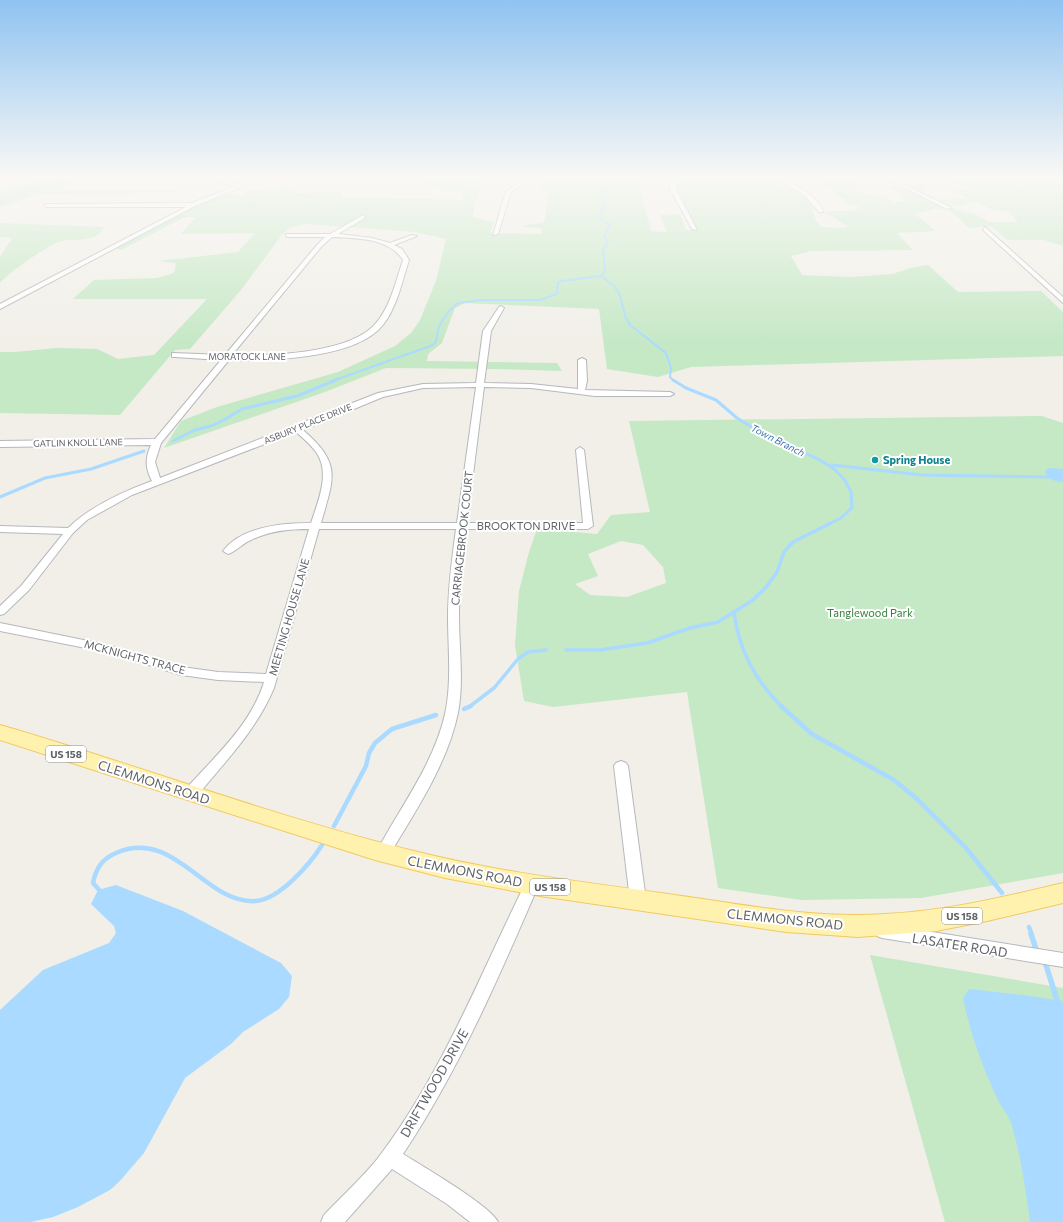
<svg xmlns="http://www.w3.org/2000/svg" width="1063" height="1222" viewBox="0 0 1063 1222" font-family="Commissioner,sans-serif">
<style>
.green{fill:#c5e8c5;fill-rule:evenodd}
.water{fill:#aadaff}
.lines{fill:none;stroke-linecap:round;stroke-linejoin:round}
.stream-far4{stroke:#aadaff;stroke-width:2}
.stream-far3{stroke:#aadaff;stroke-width:3}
.stream-far2{stroke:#aadaff;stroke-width:3.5}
.stream-far1{stroke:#aadaff;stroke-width:4.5}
.stream{stroke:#aadaff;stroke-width:5.5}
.minor-casing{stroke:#b5b8bc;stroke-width:2}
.primary-casing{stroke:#f2c960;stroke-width:2}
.minor{fill:#fff;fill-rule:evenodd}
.primary{fill:#fff2af;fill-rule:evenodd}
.culture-dot{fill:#0f9aa8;stroke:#fff;stroke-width:1.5}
.labels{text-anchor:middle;stroke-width:4;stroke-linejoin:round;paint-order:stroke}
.far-street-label{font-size:9px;fill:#5f6368;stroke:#fff}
.far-water-label{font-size:10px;font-style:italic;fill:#4174aa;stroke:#fff}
.shield{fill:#fff;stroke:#8f9295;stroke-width:1}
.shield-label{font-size:10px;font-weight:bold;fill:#5f6368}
.culture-label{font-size:11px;font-weight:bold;fill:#0d838f;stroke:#fff;text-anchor:start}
.street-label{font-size:11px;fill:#5f6368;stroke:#fff}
.park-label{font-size:11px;fill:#348238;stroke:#fff}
.near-street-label{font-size:13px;fill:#5f6368;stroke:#fff}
</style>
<rect width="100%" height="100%" fill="#f1efe8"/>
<!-- green -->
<g class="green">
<path d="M43,175H87L60,189H167L185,193L42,194L0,207V190L31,181Z"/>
<path d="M418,175H486L479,185H464L465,187L480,188L472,217L494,222L490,233L542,234L541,228L524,227V225L543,223L545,220L548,191L538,187L549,179L551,175H644L640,190L651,231L667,232L660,215L680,214L686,230H698L677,193L676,184L682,175H768L807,199L812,206L816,221L822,227L837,228L848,227L832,216L823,213C834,209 847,213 858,209L857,206L848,204L832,190L803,175H849L858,182L855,190C867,197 882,192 893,202H905L899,193L886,188L897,185L924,197L933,204L975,214L988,222H1018L1008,211L992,210L979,202H970L963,206H952L938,200L966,198L953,190L968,189L958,184L923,186L926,189L923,193L910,187V185L951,182L938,175L913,176L906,182L899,183L886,175H1063V246L1044,240H1007L991,226L969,228C946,205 946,206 915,214L936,231L897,233L913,250L811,251L791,256L802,275L851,277L893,274L910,268L928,265L958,292L1041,291L1063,312V356L691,367L658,377L607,369L599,309L465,303L455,308L442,343L428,354L427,361L557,363L562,371L497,369L386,368L325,392L164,448L181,421L217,407L338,372L395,346L411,333L420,320L436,281L446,239L415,232L306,224L291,227L281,236L241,290L190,349L175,350L120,415L0,413V352H15L57,348L97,349L118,359L154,355L207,299H73L94,280L157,278L174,273L176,263L159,261L238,252L255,233L181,234L196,217H185L121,250L116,249L202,203L226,193L241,196L249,191L286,187L294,193L341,192L342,197L463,200V192L446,191L419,183L303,178V176L430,180L428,177Z"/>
<path d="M0,223L104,227C96,244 76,238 62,241C49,244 8,273 0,283V257L12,238L0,237Z"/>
<path d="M1042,416L1063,423V873L921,898L801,900L718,888L687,692L553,707L524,701L515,645L519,591L529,552L537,529L597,534L611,515L650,512L629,421ZM621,541L643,545L663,567L666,583L627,597L590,595L575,584L598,576L588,554Z"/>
<path d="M870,955L1063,988V1222H945Z"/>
</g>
<!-- water -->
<g class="water">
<path d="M1048,468L1063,469V482C1054,481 1048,480 1045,471Z"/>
<path d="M116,885L183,911L281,963L292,976L289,997L279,1009L243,1032L231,1044L185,1078L144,1153L119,1182L110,1190L78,1207L53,1217L31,1222H0V1010L43,970L109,943L116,933L114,926L91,904L98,890Z"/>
<path d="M969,989L1023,995L1063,1001V1222H1030C1026,1190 1021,1157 1012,1126C1010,1117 1003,1110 999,1102C983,1069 970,1033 963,998Z"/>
</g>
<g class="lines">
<!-- stream-far4 -->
<g class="stream-far4">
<path d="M600,175C600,195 613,191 599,215L600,218L610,226L604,235L608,243L603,249L605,271L601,276"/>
<path d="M0,203L20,192L65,182L80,175"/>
<path d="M601,276L613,285L619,293L626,318L630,325L666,353L671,368L670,377L674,381"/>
<path d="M332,381L433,345L436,341L439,326L449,311L458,303L482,300H540L557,294L558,283L562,281L601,276"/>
</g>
<!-- stream-far3 -->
<g class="stream-far3">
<path d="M673,380L686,388L716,400L737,418L760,432L820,460L834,469L844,479L851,492L852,508L841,518L827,525"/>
<path d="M173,441L195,430L211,426L224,420L242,409L297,396L336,380"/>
<path d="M832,465L922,475L1051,477"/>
<path d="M0,497L45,478L91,469L144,451"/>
</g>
<!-- stream-far2 -->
<g class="stream-far2">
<path d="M734,612C739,650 754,679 782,707"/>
<path d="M566,650H600L647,643L690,628L718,622L753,600L767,586L777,572L784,552L793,542L829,524"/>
<path d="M469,707L494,688L518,659L528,652L546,650"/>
</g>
<!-- stream-far1 -->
<g class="stream-far1">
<path d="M781,706L812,734L894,780L917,799L966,848L1002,893"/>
<path d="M464,709L471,706"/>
<path d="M334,826L366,766L369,753L375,743L392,729L436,715"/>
<path d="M101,892L93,883C96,868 102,859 116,853C175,827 205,905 256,901C280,899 310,864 322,845"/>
<path d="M1029,927L1032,935"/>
</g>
<!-- stream -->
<g class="stream">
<path d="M1031,934L1037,952"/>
<path d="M1045,962L1058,1003"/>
</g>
<defs>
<g id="minor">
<path d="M134,175H142L122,180L120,179Z"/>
<path d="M177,175L241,184L263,175L377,177L379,178L377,179L268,176L195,206L0,309V304L186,207H46L44,204L192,203L236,186Z"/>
<path d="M527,175H531L529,181L511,192L498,234L493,235L506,191L525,180Z"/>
<path d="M677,175H681L676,184V189L697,230L692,229L670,189V184Z"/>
<path d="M771,175H776C789,182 822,197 823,212H819L805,196Z"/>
<path d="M879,175H884L952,208L947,209Z"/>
<path d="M363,215L365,218L338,234L372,238L390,243L412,235L417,236L394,245L402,249L409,260C402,282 397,307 383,325C356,359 269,361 229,360L161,443L155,462L160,478L378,393L423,384L476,383L483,331L499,307L501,306L504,308L491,331L484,383L531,384L578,389V360L582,358L586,360L587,381L585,390L670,392L674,394L670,396H595L531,388L484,387L467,523H583L576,450L580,447L584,450L593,526L588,529H466C463,558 459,587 459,616C459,649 464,681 458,713C447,765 415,812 388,857L383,859L378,857L376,853C400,807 433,766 445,714C452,682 448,649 448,617C448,588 452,558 456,529H319L274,688C256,731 224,763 195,798L190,799L185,798L183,794L185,790C214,757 251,725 264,682L218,680L181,675L106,652L0,631V623L108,645L182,667L218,672L266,674L309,529C288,529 268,531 249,541C242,544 235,552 228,554L223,551C242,526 283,523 311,523C318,501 331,473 316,452C310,444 303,438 296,432L132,495L87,520L73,533L29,590L4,614L0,615V606L21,586L63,534L0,532V526L68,528C91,506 122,492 152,481C145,468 145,458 151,445L0,447V441L155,439L221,360L175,357H172V353L225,355L317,245L325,237H288L286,236V234H330ZM332,237C356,238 389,238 403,260C396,280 391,305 377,322C352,354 270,356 232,355L321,247ZM476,387L457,523H321C334,477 342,464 303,430L383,397L423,388Z"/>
<path d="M985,227L1063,297V303L983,230Z"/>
<path d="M621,761L626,763L628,766L646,900L643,904L638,906L633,904L630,900L614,766L616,763Z"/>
<path d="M532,878L537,880L539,884C499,977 459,1070 403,1154C422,1166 491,1206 498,1222H470L447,1204L392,1169L345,1222H321L324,1215C342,1196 362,1178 378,1158C443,1073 480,974 527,880Z"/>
<path d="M882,924L1063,953V967L882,938L877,936L874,931L877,926Z"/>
</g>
<path id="primary" d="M0,725C138,765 274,817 414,851C497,872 583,882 668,894C740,904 812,919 885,914C946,911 1005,897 1063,883V903L987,921L936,931L858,937L786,932L540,896L445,878L375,860L0,740Z"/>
</defs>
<!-- minor casing -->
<use href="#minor" class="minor-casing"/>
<!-- primary casing -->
<use href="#primary" class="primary-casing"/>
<!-- minor -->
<use href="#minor" class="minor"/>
<!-- primary -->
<use href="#primary" class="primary"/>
</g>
<!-- sky -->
<linearGradient id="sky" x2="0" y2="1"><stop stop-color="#8fc3f1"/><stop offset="0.51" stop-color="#f9f8f5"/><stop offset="1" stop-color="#f9f8f5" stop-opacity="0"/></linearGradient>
<rect width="1063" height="346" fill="url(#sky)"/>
<!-- markers -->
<circle class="culture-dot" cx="875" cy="460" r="4"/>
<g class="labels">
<!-- far-street labels -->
<g class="far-street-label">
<text x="247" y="360">MORATOCK LANE</text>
<text transform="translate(308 424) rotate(-22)" y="3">ASBURY PLACE DRIVE</text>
<text transform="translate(78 443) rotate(-1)" y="3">GATLIN KNOLL LANE</text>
</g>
<!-- far-water labels -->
<g class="far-water-label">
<text transform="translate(778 440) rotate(27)" y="4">Town Branch</text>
</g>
<!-- shield labels -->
<g class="shield">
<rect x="46" y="746" width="40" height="16" rx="3"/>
<rect x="530" y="879" width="40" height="16" rx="3"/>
<rect x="942" y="908" width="40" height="16" rx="3"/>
</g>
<g class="shield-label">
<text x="66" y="758">US 158</text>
<text x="550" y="891">US 158</text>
<text x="962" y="920">US 158</text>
</g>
<!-- culture labels -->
<g class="culture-label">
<text x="883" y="464">Spring House</text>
</g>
<!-- street labels -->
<g class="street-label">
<text x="526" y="530">BROOKTON DRIVE</text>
<text transform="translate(462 538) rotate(-84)" y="4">CARRIAGEBROOK COURT</text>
<text transform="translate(289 617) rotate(-74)" y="4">MEETING HOUSE LANE</text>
<text transform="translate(135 657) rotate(15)" y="4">MCKNIGHTS TRACE</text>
</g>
<!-- park labels -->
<g class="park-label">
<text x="870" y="617">Tanglewood Park</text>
</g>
<!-- near-street labels -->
<g class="near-street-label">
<text transform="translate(154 782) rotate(18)" y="5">CLEMMONS ROAD</text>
<text transform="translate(465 871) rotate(11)" y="5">CLEMMONS ROAD</text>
<text transform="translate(785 919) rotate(6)" y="5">CLEMMONS ROAD</text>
<text transform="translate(960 945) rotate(9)" y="5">LASATER ROAD</text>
<text transform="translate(434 1083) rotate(-60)" y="5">DRIFTWOOD DRIVE</text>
</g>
</g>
</svg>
